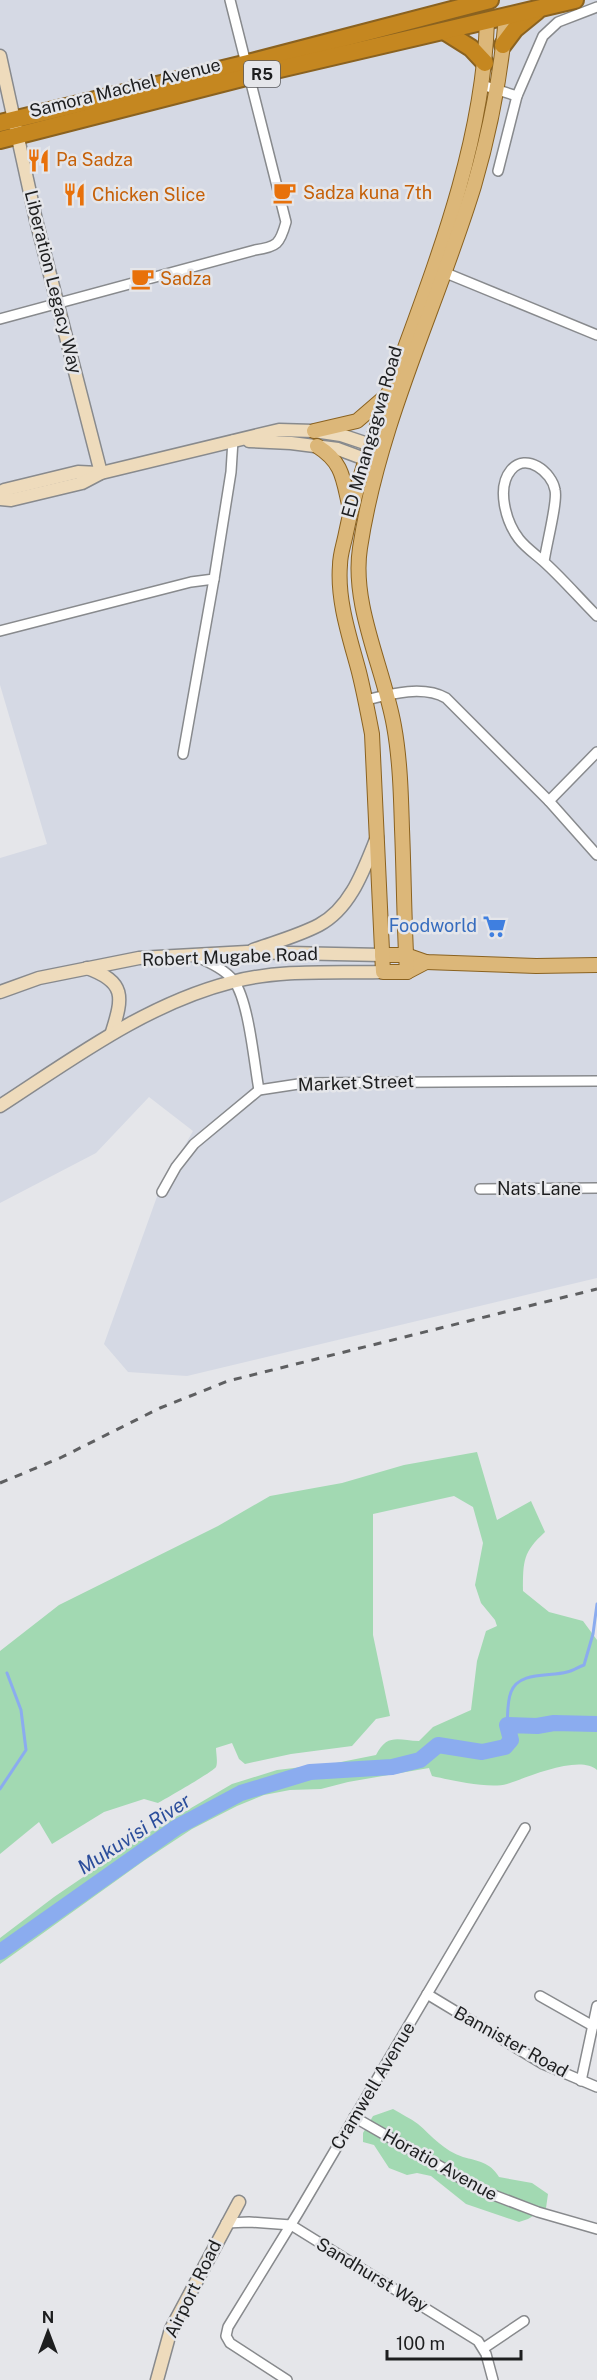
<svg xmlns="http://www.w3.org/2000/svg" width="597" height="2380" viewBox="0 0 597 2380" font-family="'Public Sans',sans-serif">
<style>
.built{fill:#d5d9e4}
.green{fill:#a2d9b2}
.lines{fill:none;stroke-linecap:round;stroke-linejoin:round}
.stream{stroke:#8bacef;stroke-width:3}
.river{stroke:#8bacef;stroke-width:16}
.street-casing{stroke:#888a8d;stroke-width:12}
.secondary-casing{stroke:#888a8d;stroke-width:15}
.primary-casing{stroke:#8a6220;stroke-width:16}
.highway-casing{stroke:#8a6220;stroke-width:20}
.street{stroke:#fff;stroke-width:9}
.secondary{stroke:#eedbbc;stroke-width:12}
.primary{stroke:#dcb779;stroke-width:14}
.highway{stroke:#c58720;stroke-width:16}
.rail{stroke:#5e5f61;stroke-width:3;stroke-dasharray:8 8;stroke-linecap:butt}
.labels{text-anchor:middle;stroke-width:5;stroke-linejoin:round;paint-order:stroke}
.shield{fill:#e5e6ea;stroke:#595a5c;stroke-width:1.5}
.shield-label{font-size:16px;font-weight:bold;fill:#1d1e1f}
.street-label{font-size:18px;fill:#1d1e1f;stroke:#e5e6ea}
.food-label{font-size:18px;fill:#c56008;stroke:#e5e6ea;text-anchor:start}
.shop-label{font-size:18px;fill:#366cbe;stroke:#e5e6ea;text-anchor:end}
.water-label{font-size:20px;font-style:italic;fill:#2b4d9b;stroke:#e5e6ea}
</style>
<rect width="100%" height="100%" fill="#e5e6ea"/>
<!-- built -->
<path class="built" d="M0,0H597V1278L187,1376L128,1372L104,1344L159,1191L193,1131L149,1097L96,1153L0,1203V858L47,844L0,685Z"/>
<!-- green -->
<g class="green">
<path d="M477,1452L497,1520L531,1501L545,1532C523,1552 523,1561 523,1591L549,1612L583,1621L597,1640V1770C579,1754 526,1778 507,1784C489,1789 450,1780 432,1776L429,1768L348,1782L321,1789L290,1790L264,1795L237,1806L192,1829L145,1860L0,1964V1938L54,1897L145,1835L232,1784L277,1770L336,1763L376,1755C387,1733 398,1740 419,1741L433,1727L471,1710L477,1661L486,1631L497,1626L495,1620L481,1603L475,1585L483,1543L473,1507L454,1496L373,1514V1635L390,1716L376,1719L352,1746L291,1754L245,1764L239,1759L232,1743L216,1748C216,1753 218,1762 216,1767C214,1771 167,1798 158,1803L144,1799L104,1812L52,1844L39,1822L0,1854V1651L59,1605L218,1526L270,1496L342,1483L404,1465Z"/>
<path d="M393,2109C401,2114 410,2118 418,2124C432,2136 444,2151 463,2157C478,2161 490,2162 499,2177L532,2183L548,2194L546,2208L528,2219L519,2222L466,2204L431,2176L417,2173L407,2175L389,2168L374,2145L363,2142V2133L373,2116Z"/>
</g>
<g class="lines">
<!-- stream -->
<g class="stream">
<path d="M507,1725C508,1714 507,1702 511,1692C519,1671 550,1677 567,1672C573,1671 578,1667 584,1665L593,1634L597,1604"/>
<path d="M0,1789L26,1750L21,1710L7,1673"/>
</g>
<!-- river -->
<path class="river" d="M0,1952L177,1827L241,1793L310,1772L392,1767L420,1760L438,1745L482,1752L505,1747L511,1740L507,1725L537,1726L554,1723L597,1724"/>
<defs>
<g id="street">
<path d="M482,85L517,96"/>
<path d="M498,171L517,96L543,36L558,22L597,7"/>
<path d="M441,271L597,335"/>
<path d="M0,319L255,250C277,247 280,244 286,222L230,0"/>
<path d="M544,562C546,546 558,501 555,490C552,472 526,452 511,470C496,488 506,522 519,539C525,547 535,554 543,561C562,578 579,598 597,616"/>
<path d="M0,631L191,582L214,579L231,472L233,440"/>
<path d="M366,700C390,694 423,685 446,698L549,801L597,855"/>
<path d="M183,754L214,579"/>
<path d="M549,801L597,752"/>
<path d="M195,956C208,962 225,969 234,981C249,1002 254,1063 259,1090"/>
<path d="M480,1189L597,1188"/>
<path d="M162,1192L176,1167L194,1144L259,1090L305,1083L597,1081"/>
<path d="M427,1994L543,2064L597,2087"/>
<path d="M540,1996L593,2026"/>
<path d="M581,2081L597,2006"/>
<path d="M354,2117L483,2191L538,2212L597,2229"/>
<path d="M226,2223L249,2222L291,2225L478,2341L486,2354L493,2380"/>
<path d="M484,2348L524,2321"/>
<path d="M287,2380L230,2343L226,2336L228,2327L298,2213L525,1828"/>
</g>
<g id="secondary">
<path d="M0,56L36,220L101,473"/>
<path d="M249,441L291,443L338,449L373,462"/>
<path d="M0,493L4,490L78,472L99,473"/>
<path d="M0,499L11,500L82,483L101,473L279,430L314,431L341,435L380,448"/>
<path d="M253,950C275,942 298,936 319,925C351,908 364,869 377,837"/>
<path d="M87,968C126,982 123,997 112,1032"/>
<path d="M0,992L39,978L139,958L247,952L382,955"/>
<path d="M0,1106C74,1058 146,1004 232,982C280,969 334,973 383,972"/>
<path d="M157,2380L171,2329L239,2202"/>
</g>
<g id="primary">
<path d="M314,431L357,421L386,396"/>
<path d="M317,446C344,463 343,480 350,509"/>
<path d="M382,955H406L426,962L536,966L597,965"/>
<path d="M426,962L407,972H383L372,734C368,713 364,692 359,672C350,638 337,601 340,565C340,554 344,544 346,533C355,489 370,446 385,403C429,279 482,156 487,22"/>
<path d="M407,972C404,924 404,876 402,829C401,794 400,759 394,726C384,669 351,605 360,548C379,422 437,307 474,186C490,131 501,74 506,17"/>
</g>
<g id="highway">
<path d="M444,31L471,48L485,63"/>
<path d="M503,45L515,29L537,11"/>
<path d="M0,123L248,63L490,0"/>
<path d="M0,140L250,76L575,0"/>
</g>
</defs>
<!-- street casing -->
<use href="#street" class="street-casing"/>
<!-- secondary casing -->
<use href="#secondary" class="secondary-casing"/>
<!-- primary casing -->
<use href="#primary" class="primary-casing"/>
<!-- highway casing -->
<use href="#highway" class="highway-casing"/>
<!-- street -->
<use href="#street" class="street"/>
<!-- secondary -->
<use href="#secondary" class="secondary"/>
<!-- primary -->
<use href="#primary" class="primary"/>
<!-- highway -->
<use href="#highway" class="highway"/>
<!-- rail -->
<path class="rail" d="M0,1483L60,1458L160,1408L228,1381L597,1289"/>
</g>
<!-- icons -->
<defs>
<symbol id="restaurant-bare" viewBox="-9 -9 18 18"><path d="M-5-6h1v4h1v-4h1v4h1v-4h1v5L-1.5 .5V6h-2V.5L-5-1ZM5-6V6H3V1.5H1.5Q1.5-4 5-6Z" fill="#e8710a" stroke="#e5e6ea" stroke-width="2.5" paint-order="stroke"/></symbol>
<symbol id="cafe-bare" viewBox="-9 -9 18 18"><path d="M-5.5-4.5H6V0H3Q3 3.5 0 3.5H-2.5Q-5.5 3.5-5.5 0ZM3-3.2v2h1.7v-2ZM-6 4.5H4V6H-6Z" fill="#e8710a" stroke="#e5e6ea" stroke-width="2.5" paint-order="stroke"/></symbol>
<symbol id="supermarket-bare" viewBox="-9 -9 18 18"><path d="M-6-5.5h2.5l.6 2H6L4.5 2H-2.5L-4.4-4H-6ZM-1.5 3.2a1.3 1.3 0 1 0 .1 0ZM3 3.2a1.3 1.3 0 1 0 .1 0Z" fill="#3f7fe0" stroke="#e5e6ea" stroke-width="2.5" paint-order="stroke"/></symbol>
</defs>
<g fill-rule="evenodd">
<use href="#restaurant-bare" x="22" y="144" width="33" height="33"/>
<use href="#cafe-bare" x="268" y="176" width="33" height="33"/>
<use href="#restaurant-bare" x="58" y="178" width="33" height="33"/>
<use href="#cafe-bare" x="126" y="262" width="33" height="33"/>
<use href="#supermarket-bare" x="478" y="910" width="33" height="33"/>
</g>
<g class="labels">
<!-- shield labels -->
<rect class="shield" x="244" y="61" width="36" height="26" rx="4.5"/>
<g class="shield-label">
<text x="262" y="80">R5</text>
</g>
<!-- street labels -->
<g class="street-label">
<text transform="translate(125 88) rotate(-14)" y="6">Samora Machel Avenue</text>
<text transform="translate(53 282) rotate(76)" y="6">Liberation Legacy Way</text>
<text transform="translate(372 432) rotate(-74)" y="6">ED Mnangagwa Road</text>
<text transform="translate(230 957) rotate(-2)" y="6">Robert Mugabe Road</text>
<text transform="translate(356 1083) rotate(-2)" y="6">Market Street</text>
<text x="539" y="1195">Nats Lane</text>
<text transform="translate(511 2042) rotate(29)" y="6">Bannister Road</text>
<text transform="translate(373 2086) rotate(-59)" y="6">Cramwell Avenue</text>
<text transform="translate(440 2165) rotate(29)" y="6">Horatio Avenue</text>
<text transform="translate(372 2275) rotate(31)" y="6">Sandhurst Way</text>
<text transform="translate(193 2289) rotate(-64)" y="6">Airport Road</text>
</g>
<!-- food labels -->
<g class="food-label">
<text x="56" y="166">Pa Sadza</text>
<text x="303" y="199">Sadza kuna 7th</text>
<text x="92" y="201">Chicken Slice</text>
<text x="160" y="285">Sadza</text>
</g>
<!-- shop labels -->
<g class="shop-label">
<text x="477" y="932">Foodworld</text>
</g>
<!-- water labels -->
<g class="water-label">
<text transform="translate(134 1834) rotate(-33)" y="7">Mukuvisi River</text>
</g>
</g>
<!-- north arrow -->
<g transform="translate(48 2332)" stroke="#e5e6ea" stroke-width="4.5" paint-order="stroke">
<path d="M0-4.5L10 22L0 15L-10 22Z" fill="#1d1e1f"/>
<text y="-9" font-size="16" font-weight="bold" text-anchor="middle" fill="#1d1e1f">N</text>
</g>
<!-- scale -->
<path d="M387 2350v9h134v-9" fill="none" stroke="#1d1e1f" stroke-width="3"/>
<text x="396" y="2350" font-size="18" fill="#1d1e1f" stroke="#e5e6ea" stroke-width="4.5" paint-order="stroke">100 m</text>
</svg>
